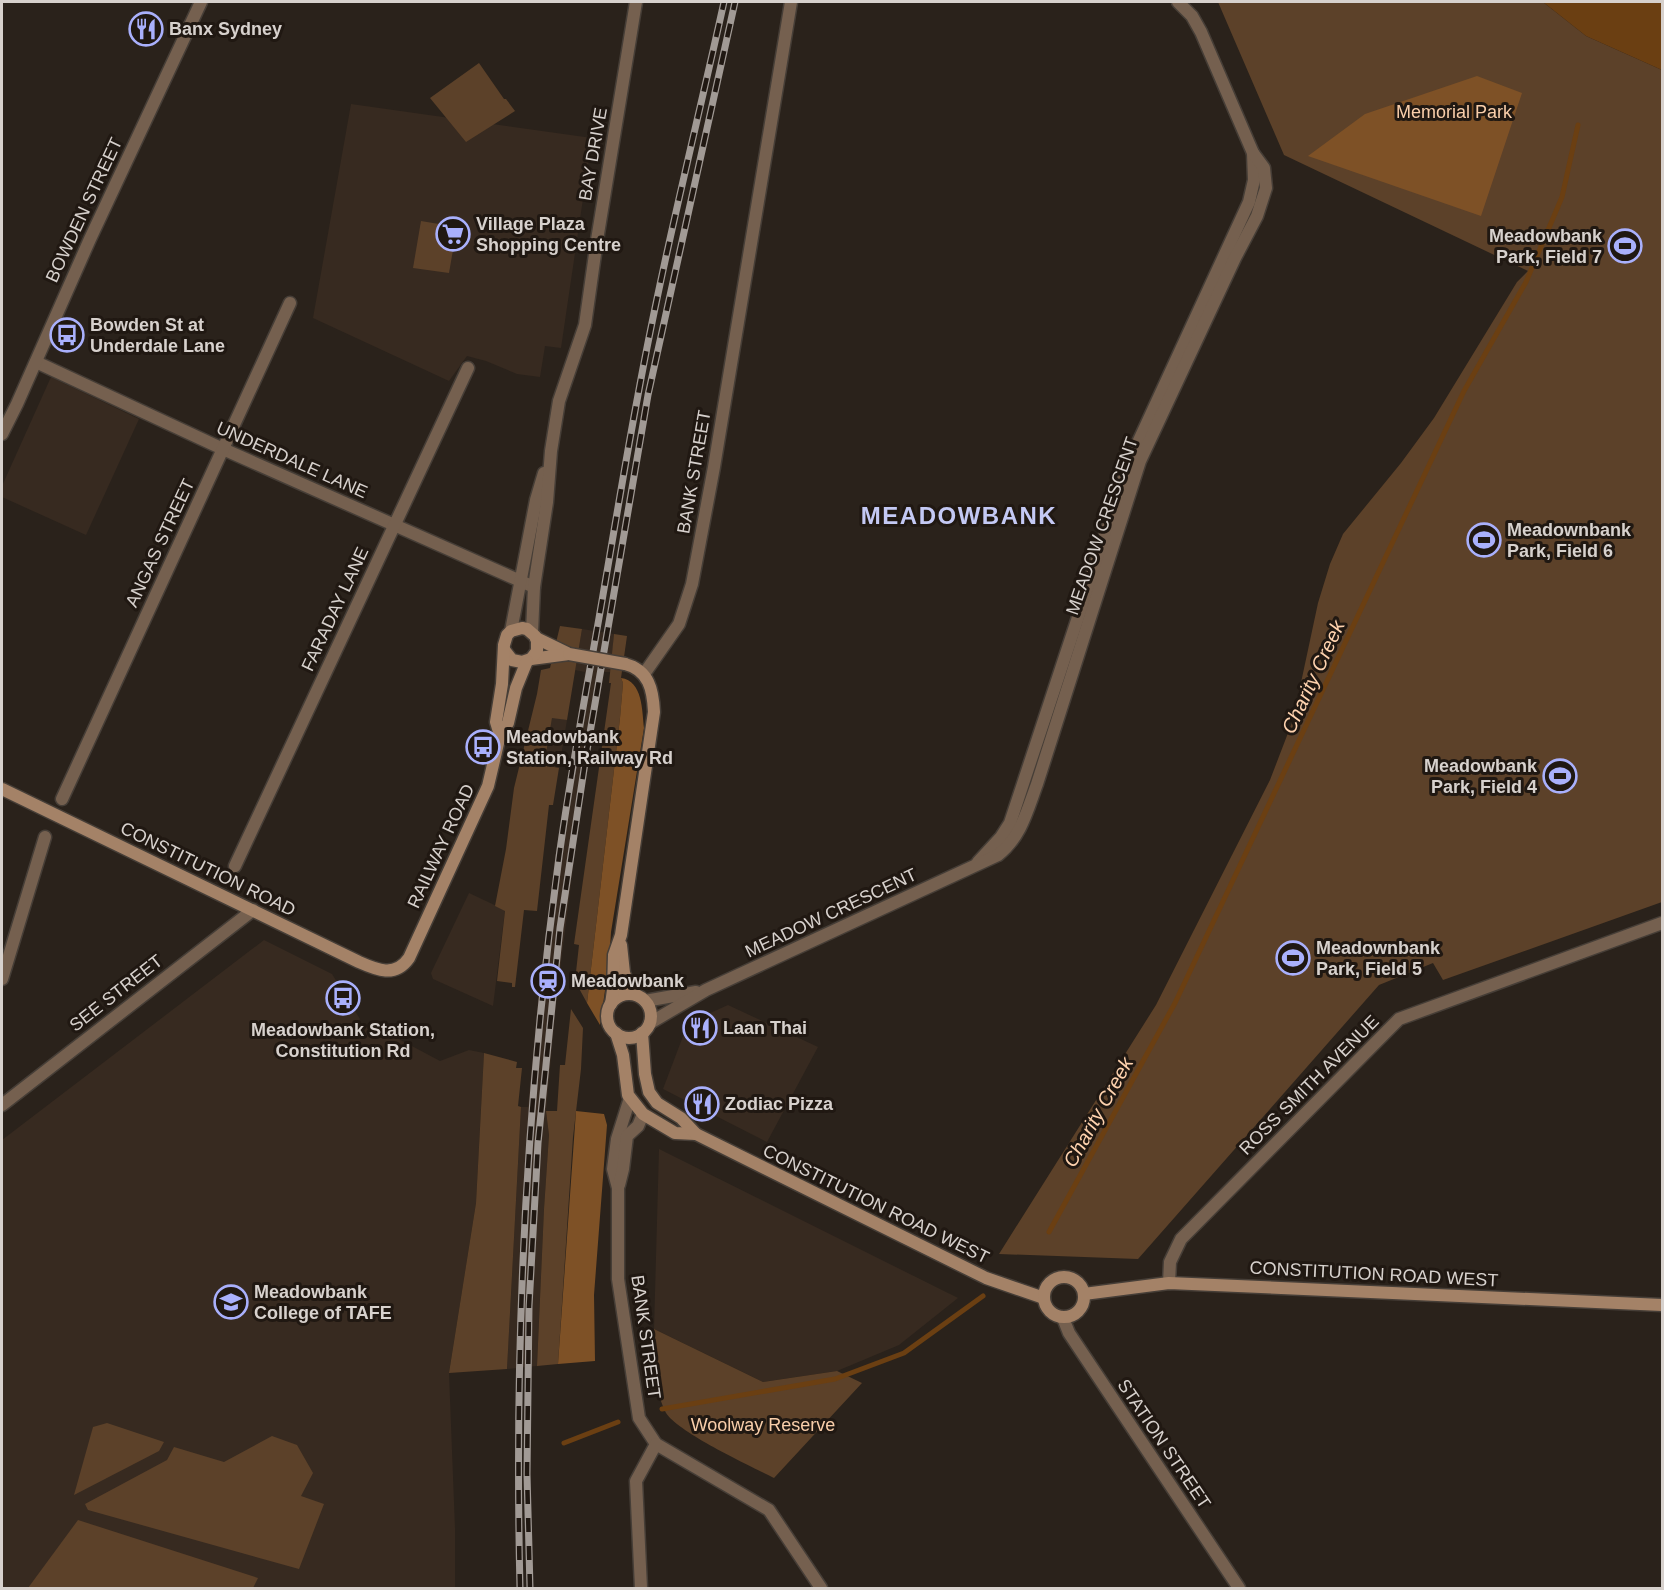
<svg xmlns="http://www.w3.org/2000/svg" width="1664" height="1590" viewBox="0 0 1664 1590" font-family="Helvetica,sans-serif">
<style>
.built{fill:#372a20}
.green{fill:#5c4129}
.forest{fill:#7e5126}
.water{fill:#6b3f12}
.lines{fill:none;stroke-linecap:round;stroke-linejoin:round}
.stream{stroke:#6b3f12;stroke-width:5}
.minor-casing{stroke:#463e37;stroke-width:15}
.tertiary-casing{stroke:#463e37;stroke-width:15}
.secondary-casing{stroke:#463e37;stroke-width:15}
.minor{stroke:#75604f;stroke-width:12}
.tertiary{stroke:#75604f;stroke-width:12}
.secondary{stroke:#a48267;stroke-width:12}
.rail-casing{stroke:#a19a95;stroke-width:7}
.rail{stroke:#201812;stroke-width:4.5;stroke-dasharray:14;stroke-linecap:butt}
.secondary-bridge-casing{stroke:#463e37;stroke-width:15;stroke-linecap:butt}
.secondary-bridge{stroke:#a48267;stroke-width:12}
.labels{text-anchor:middle;stroke-width:6;stroke-linejoin:round;paint-order:stroke}
.poi-label{font-size:18px;font-weight:bold;fill:#d7d1cd;stroke:#201812;text-anchor:start}
.park-label{font-size:18px;fill:#f9ceaa;stroke:#201812}
.street-label{font-size:18px;fill:#d7d1cd;stroke:#201812}
.water-label{font-size:20px;font-style:italic;fill:#fed2ae;stroke:#201812}
.district-label{font-size:24px;font-weight:bold;letter-spacing:1.5px;fill:#c4c9f4;stroke:#201812}
</style>
<rect width="100%" height="100%" fill="#2a221b"/>
<!-- built -->
<g class="built">
<path d="M351,104L592,138L561,348L545,346L540,377L517,374L486,361L467,356L449,381L313,318Z"/>
<path d="M51,377L139,419L86,535L2,497V486Z"/>
<path d="M582,629L614,634L611,672H604L578,828L557,994L546,1111L549,1135L544,1209L537,1366L507,1369L521,1107H528L539,991L555,858L585,672L575,670Z"/>
<path d="M552,717L567,720L559,768L544,765Z"/>
<path d="M469,893L505,910L493,1006L433,979L431,973Z"/>
<path d="M264,940L332,974L360,1019L356,1026L364,1031L367,1026L380,1033L395,1037L440,1061L469,1050L484,1053L476,1203L449,1373L455,1528V1588H2V1140Z"/>
<path d="M728,1005L818,1047L767,1142L663,1089L688,1023Z"/>
<path d="M659,1149L958,1298L899,1345L837,1371L763,1382L654,1329Z"/>
</g>
<!-- green -->
<g class="green">
<path d="M1218,2H1543L1586,36L1662,70V902L1443,980L1433,963L1379,985L1138,1259L999,1254L1156,1005L1270,780L1293,720L1318,603L1330,564L1343,534L1401,463L1434,418L1517,282L1528,271L1284,155Z"/>
<path d="M479,63L504,99H506L515,111L466,142L430,98Z"/>
<path d="M421,221L457,227L449,273L413,268Z"/>
<path d="M560,626L582,629L567,720L552,718L544,765L559,768L553,805H549L537,911L524,910L515,987H512V983L497,981L505,911L495,906L506,849L514,788L537,694L541,670L550,668Z"/>
<path d="M614,634L627,636L621,678L623,683L620,718L587,1003L575,981L579,945L574,944L611,683H609Z"/>
<path d="M571,1009L583,1028L581,1069L573,1137L558,1364L537,1366L544,1209L549,1135L546,1111H557L560,1065H565Z"/>
<path d="M484,1053L517,1062L516,1068H522L518,1106L521,1107L507,1369L449,1373L476,1203Z"/>
<path d="M654,1329L763,1382L837,1371L862,1383L774,1478C751,1466 674,1431 665,1411C653,1385 655,1357 654,1329Z"/>
<path d="M107,1423L164,1442L159,1451L74,1495L93,1427Z"/>
<path d="M272,1436L297,1445L313,1473L301,1496L324,1504L299,1569L88,1510L85,1504L167,1460L174,1447L224,1462Z"/>
<path d="M78,1520L258,1578L253,1588H28Z"/>
</g>
<!-- forest -->
<g class="forest">
<path d="M1477,76L1522,93L1481,216L1308,156L1365,114Z"/>
<path d="M621,678C643,681 642,711 644,728L611,932L609,963L600,1025L587,1003L620,718L623,683Z"/>
<path d="M576,1111L604,1114L607,1125L594,1295L595,1361L558,1364Z"/>
</g>
<!-- water -->
<path class="water" d="M1543,2H1662V70L1586,36Z"/>
<g class="lines">
<!-- stream -->
<g class="stream">
<path d="M1049,1232L1175,1003L1464,391L1526,282L1562,197L1578,125"/>
<path d="M662,1409L835,1379L904,1353L983,1296"/>
<path d="M564,1443L618,1422"/>
</g>
<defs>
<g id="minor">
<path d="M36,362L223,449L534,587"/>
<path d="M2,434L17,404L90,239L201,2"/>
<path d="M511,631L536,500L544,473"/>
<path d="M532,632L534,587L547,502L551,451L559,401L585,325L597,240L636,2"/>
<path d="M644,674L679,624L692,584L714,467L791,2"/>
<path d="M62,799L290,303"/>
<path d="M978,862L1001,837L1010,823L1130,460L1249,202L1254,180L1253,153"/>
<path d="M235,866L468,368"/>
<path d="M2,979L45,837"/>
<path d="M645,1001L696,992"/>
<path d="M650,1023L706,990L998,855C1021,837 1027,811 1037,784L1140,461L1235,258L1257,216L1266,188L1264,168L1253,153L1201,32L1192,16L1178,2"/>
<path d="M630,1098L617,1139L613,1169L618,1188V1279L639,1418L656,1444L769,1510L821,1588"/>
<path d="M2,1105L253,910"/>
<path d="M619,1185L623,1169L627,1136L638,1126L643,1114"/>
<path d="M1169,1283L1170,1262L1181,1239L1399,1019L1662,923"/>
<path d="M641,1588L636,1481L656,1444"/>
</g>
<path id="tertiary" d="M1063,1318L1069,1333L1239,1588"/>
<g id="secondary">
<path d="M536,638L569,654"/>
<path d="M505,651L512,660L522,662L531,659L569,654"/>
<path d="M500,735L496,722L502,684L504,645L507,635L511,631L522,628L527,629L535,636L537,641V651L531,659"/>
<path d="M2,789L359,962C377,970 395,978 409,958L488,786L500,735L508,723L516,688L527,661"/>
<path d="M621,945L624,973L632,994"/>
<circle cx="629" cy="1016" r="22"/>
<path d="M611,1004L613,990L614,955L621,935L654,712C653,690 649,670 625,664"/>
<path d="M616,1033L623,1055L628,1095L643,1114L675,1133L696,1134"/>
<path d="M642,1033L645,1074L649,1092L657,1103L681,1118L696,1134L986,1278L1044,1298"/>
<circle cx="1064" cy="1297" r="20"/>
<path d="M1084,1294L1169,1283L1662,1305"/>
</g>
</defs>
<!-- minor casing -->
<use href="#minor" class="minor-casing"/>
<!-- tertiary casing -->
<use href="#tertiary" class="tertiary-casing"/>
<!-- secondary casing -->
<use href="#secondary" class="secondary-casing"/>
<!-- minor -->
<use href="#minor" class="minor"/>
<!-- tertiary -->
<use href="#tertiary" class="tertiary"/>
<!-- secondary -->
<use href="#secondary" class="secondary"/>
<defs>
<g id="rail">
<path d="M520,1588C514,1344 526,1099 559,857C570,777 585,697 599,618C612,544 624,469 638,395C662,263 695,133 724,2"/>
<path d="M530,1588L527,1474L529,1306L538,1143L560,928L586,756L648,395L735,2"/>
</g>
</defs>
<!-- rail casing -->
<use href="#rail" class="rail-casing"/>
<!-- rail -->
<use href="#rail" class="rail"/>
<defs>
<path id="secondary-bridge" d="M569,654L625,664"/>
</defs>
<!-- secondary-bridge casing -->
<use href="#secondary-bridge" class="secondary-bridge-casing"/>
<!-- secondary-bridge -->
<use href="#secondary-bridge" class="secondary-bridge"/>
</g>
<!-- icons -->
<defs>
<symbol id="restaurant-ring" viewBox="-11 -11 22 22"><circle r="9.5" fill="#201812" stroke="#a9b0fc" stroke-width="1.5"/><path d="M-5-6h1v4h1v-4h1v4h1v-4h1v5L-1.5 .5V6h-2V.5L-5-1ZM5-6V6H3V1.5H1.5Q1.5-4 5-6Z" fill="#a9b0fc"/></symbol>
<symbol id="supermarket-ring" viewBox="-11 -11 22 22"><circle r="9.5" fill="#201812" stroke="#a9b0fc" stroke-width="1.5"/><path d="M-6-5.5h2.5l.6 2H6L4.5 2H-2.5L-4.4-4H-6ZM-1.5 3.2a1.3 1.3 0 1 0 .1 0ZM3 3.2a1.3 1.3 0 1 0 .1 0Z" fill="#a9b0fc"/></symbol>
<symbol id="stadium-ring" viewBox="-11 -11 22 22"><circle r="9.5" fill="#201812" stroke="#a9b0fc" stroke-width="1.5"/><path d="M0-5a6.5 5 0 1 0 0 10a6.5 5 0 1 0 0-10ZM-3.5-1.8h7v3.6h-7Z" fill="#a9b0fc"/></symbol>
<symbol id="bus-ring" viewBox="-11 -11 22 22"><circle r="9.5" fill="#201812" stroke="#a9b0fc" stroke-width="1.5"/><path d="M-5-6H5V4H4V6H2V4H-2V6H-4V4H-5ZM-3.5-4V0h7V-4ZM-3.5 1.2v1.5H-2V1.2ZM2 1.2v1.5H3.5V1.2Z" fill="#a9b0fc"/></symbol>
<symbol id="station-ring" viewBox="-11 -11 22 22"><circle r="9.5" fill="#201812" stroke="#a9b0fc" stroke-width="1.5"/><path d="M-3-6H3Q5-6 5-4V2Q5 4 3 4L4.5 6H3L1.5 4h-3L-3 6H-4.5L-3 4Q-5 4-5 2V-4Q-5-6-3-6ZM-3.5-4v3h7v-3ZM-3.5 1v1.5H-2V1ZM2 1v1.5H3.5V1Z" fill="#a9b0fc"/></symbol>
<symbol id="university-ring" viewBox="-11 -11 22 22"><circle r="9.5" fill="#201812" stroke="#a9b0fc" stroke-width="1.5"/><path d="M0-5L7-2L0 1L-7-2ZM-4 1L0 2.5L4 1V4Q0 6-4 4Z" fill="#a9b0fc"/></symbol>
</defs>
<g fill-rule="evenodd">
<use href="#restaurant-ring" x="127" y="10" width="38" height="38"/>
<use href="#supermarket-ring" x="434" y="215" width="38" height="38"/>
<use href="#stadium-ring" x="1606" y="227" width="38" height="38"/>
<use href="#bus-ring" x="48" y="316" width="38" height="38"/>
<use href="#stadium-ring" x="1465" y="521" width="38" height="38"/>
<use href="#bus-ring" x="464" y="728" width="38" height="38"/>
<use href="#stadium-ring" x="1541" y="757" width="38" height="38"/>
<use href="#stadium-ring" x="1274" y="939" width="38" height="38"/>
<use href="#station-ring" x="529" y="962" width="38" height="38"/>
<use href="#bus-ring" x="324" y="979" width="38" height="38"/>
<use href="#restaurant-ring" x="681" y="1009" width="38" height="38"/>
<use href="#restaurant-ring" x="683" y="1085" width="38" height="38"/>
<use href="#university-ring" x="212" y="1283" width="38" height="38"/>
</g>
<g class="labels">
<!-- poi labels -->
<g class="poi-label">
<text x="169" y="35">Banx Sydney</text>
<text x="476" y="230">Village Plaza<tspan x="476" dy="21">Shopping Centre</tspan></text>
<text x="1602" y="242" text-anchor="end">Meadowbank<tspan x="1602" dy="21">Park, Field 7</tspan></text>
<text x="90" y="331">Bowden St at<tspan x="90" dy="21">Underdale Lane</tspan></text>
<text x="1507" y="536">Meadownbank<tspan x="1507" dy="21">Park, Field 6</tspan></text>
<text x="506" y="743">Meadowbank<tspan x="506" dy="21">Station, Railway Rd</tspan></text>
<text x="1537" y="772" text-anchor="end">Meadowbank<tspan x="1537" dy="21">Park, Field 4</tspan></text>
<text x="1316" y="954">Meadownbank<tspan x="1316" dy="21">Park, Field 5</tspan></text>
<text x="571" y="987">Meadowbank</text>
<text x="723" y="1034">Laan Thai</text>
<text x="343" y="1036" text-anchor="middle">Meadowbank Station,<tspan x="343" dy="21">Constitution Rd</tspan></text>
<text x="725" y="1110">Zodiac Pizza</text>
<text x="254" y="1298">Meadowbank<tspan x="254" dy="21">College of TAFE</tspan></text>
</g>
<!-- park labels -->
<g class="park-label">
<text x="1454" y="118">Memorial Park</text>
<text x="763" y="1431">Woolway Reserve</text>
</g>
<!-- street labels -->
<g class="street-label">
<text transform="translate(593 154) rotate(-80)" y="6">BAY DRIVE</text>
<text transform="translate(84 210) rotate(-65)" y="6">BOWDEN STREET</text>
<text transform="translate(292 460) rotate(24)" y="6">UNDERDALE LANE</text>
<text transform="translate(694 472) rotate(-80)" y="6">BANK STREET</text>
<text transform="translate(1102 526) rotate(-71)" y="6">MEADOW CRESCENT</text>
<text transform="translate(160 543) rotate(-65)" y="6">ANGAS STREET</text>
<text transform="translate(335 609) rotate(-65)" y="6">FARADAY LANE</text>
<text transform="translate(441 846) rotate(-65)" y="6">RAILWAY ROAD</text>
<text transform="translate(208 869) rotate(26)" y="6">CONSTITUTION ROAD</text>
<text transform="translate(831 913) rotate(-25)" y="6">MEADOW CRESCENT</text>
<text transform="translate(116 993) rotate(-38)" y="6">SEE STREET</text>
<text transform="translate(1309 1085) rotate(-45)" y="6">ROSS SMITH AVENUE</text>
<text transform="translate(876 1204) rotate(26)" y="6">CONSTITUTION ROAD WEST</text>
<text transform="translate(1374 1274) rotate(3)" y="6">CONSTITUTION ROAD WEST</text>
<text transform="translate(646 1337) rotate(82)" y="6">BANK STREET</text>
<text transform="translate(1164 1444) rotate(56)" y="6">STATION STREET</text>
</g>
<!-- water labels -->
<g class="water-label">
<text transform="translate(1313 677) rotate(-65)" y="7">Charity Creek</text>
<text transform="translate(1098 1112) rotate(-61)" y="7">Charity Creek</text>
</g>
<!-- district labels -->
<g class="district-label">
<text x="959" y="524">MEADOWBANK</text>
</g>
</g>
<!-- border -->
<rect width="1664" height="1590" fill="none" stroke="#d7d1cd" stroke-width="6"/>
</svg>
